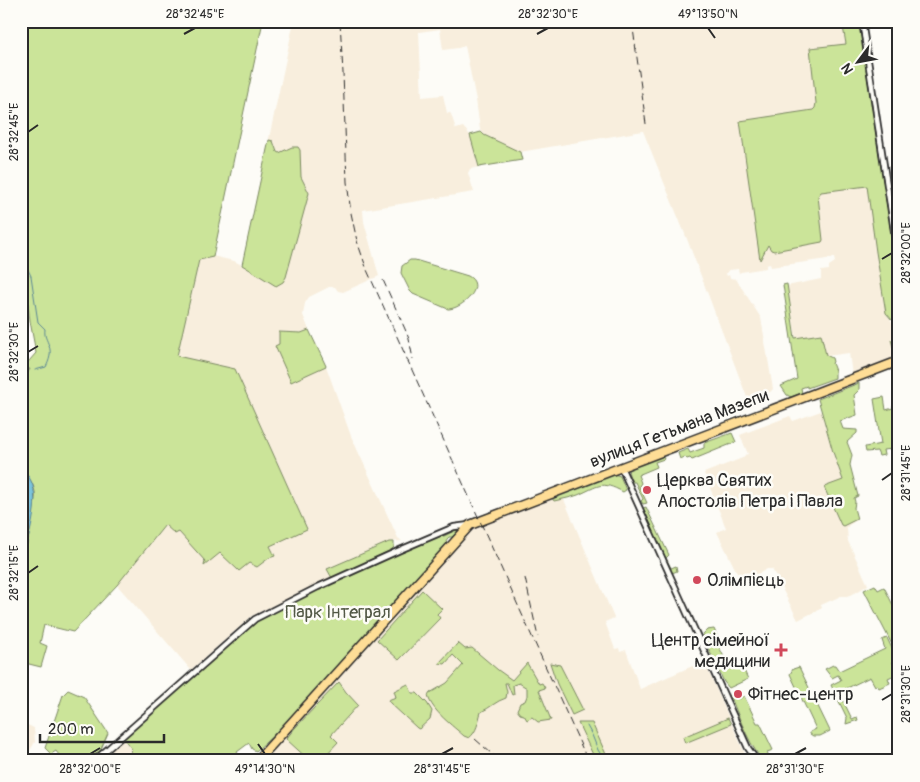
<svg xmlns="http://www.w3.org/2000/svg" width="920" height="782" viewBox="0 0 920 782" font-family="Pangolin,sans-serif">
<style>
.built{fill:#f8eedd}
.green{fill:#cbe499;stroke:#7b8862}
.water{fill:#7bc4dc;stroke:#5b8795}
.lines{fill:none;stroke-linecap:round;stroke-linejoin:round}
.stream{stroke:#5b8795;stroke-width:1}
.minor-casing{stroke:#2b2b2b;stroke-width:8}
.primary-casing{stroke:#2b2b2b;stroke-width:11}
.minor{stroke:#fdfcf7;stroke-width:4.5}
.primary{stroke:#fedd96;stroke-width:8}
.rail{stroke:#2b2b2b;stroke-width:1;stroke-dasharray:8 4;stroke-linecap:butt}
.ticks{fill:none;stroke:#2b2b2b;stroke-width:2}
.poi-dot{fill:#d1495b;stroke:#fdfcf7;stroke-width:2}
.labels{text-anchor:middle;stroke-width:5;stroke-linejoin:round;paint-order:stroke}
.street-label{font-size:18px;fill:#2b2b2b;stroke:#fdfcf7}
.poi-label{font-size:18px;fill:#2b2b2b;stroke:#fdfcf7;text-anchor:start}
.park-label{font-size:18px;fill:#535946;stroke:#fdfcf7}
.neatline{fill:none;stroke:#2b2b2b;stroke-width:2}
.ticks-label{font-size:12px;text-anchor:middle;fill:#2b2b2b}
</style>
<rect width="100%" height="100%" fill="#fdfcf7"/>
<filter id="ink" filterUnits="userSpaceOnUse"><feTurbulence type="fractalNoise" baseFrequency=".02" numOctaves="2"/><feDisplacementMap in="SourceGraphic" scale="10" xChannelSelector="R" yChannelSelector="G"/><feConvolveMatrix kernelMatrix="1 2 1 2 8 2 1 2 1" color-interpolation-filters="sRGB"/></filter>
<g filter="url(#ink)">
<!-- built -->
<g class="built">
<path d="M294,21H842L860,131L876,252L886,313L893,323L895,322L898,338L891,340L896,359L852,375L849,353L826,356L796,339L787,286L821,279V271L829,270V266L835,262L834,258L771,267L770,264L766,265V268L741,272L739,273L738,269L729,270V271L726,273L727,276L729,275L730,278L736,279L761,318L773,389L770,392L748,400L687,239L643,131L520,152L484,135L480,129L476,100L465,46L458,48L443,50L440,29L419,32L422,97L443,95L447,113H450L451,114L456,129L463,127L470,135L479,167L470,169L468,173L474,192L363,210L364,222L379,276L343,292L338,291L335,287H329L309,297L305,303L303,315L309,330L301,333L279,332L291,382L326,366L351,436L398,538L402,541L389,542L328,569L332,578L252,616L191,670L117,585L165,525L220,553L249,563L257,567L269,558L275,556L177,356L199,260L212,256L234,261L242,265Z"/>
<path d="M821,411L833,452L857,520L849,525L847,528L848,541L868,585L855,593L847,596H841L821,605L822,608L798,620L772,569H767L742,583L717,532L726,528L704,473L745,457L744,455L748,454L740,435L790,416L793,421Z"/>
<path d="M562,495L614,618L605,622L612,641L615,649L619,648L620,652L626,650L640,689L704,661L748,761H261L472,528Z"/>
<path d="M21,722L34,728L35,742L29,752L21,748Z"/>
<path d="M122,737L132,749L131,751L139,761H94Z"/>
</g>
<!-- green -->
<g class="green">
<path d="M21,21H263L213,257L199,260L177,356L235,369L307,529L270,546L275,556L269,558L257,567L249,563L239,571L220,553L204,566L205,561L179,532L175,534L165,525L117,585L73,632L44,625L40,643L47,646L41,667L25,663L21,668V562C28,544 31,526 34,508C34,503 36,497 35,492C33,482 28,476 21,469V380L24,379L30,369H22L36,353L30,321L25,281L21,283Z"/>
<path d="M842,21H862L899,264V356L896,357L891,340L898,338L895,322L897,321L895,319L892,320L886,313L876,252L867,186L821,192L818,196L823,240L822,242L774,251L771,250L768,245L760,260L740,121L813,110L815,108L816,103L810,48L846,44Z"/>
<path d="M481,132L484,135L520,152L522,160L479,167L470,135Z"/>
<path d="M269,140L273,141L277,152L279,153L292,147H298L300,150L301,177L309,193L286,277L283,282L276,286L242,265Z"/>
<path d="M410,260H415L468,276C487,286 462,309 448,309L413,294L410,291L401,273L402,266Z"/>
<path d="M787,284L795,338L821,334L826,355L832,358L833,362L832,363L835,371V378L807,388V386L801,388L802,393L791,397L787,395L781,386L797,379L783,285Z"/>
<path d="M309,330L326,366L291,382L275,346L279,344V332L301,333Z"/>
<path d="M859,383V390L854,395L857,415L840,421L843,429L857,430V433L847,442L852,455L850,465L858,496L854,498L855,502L854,508L857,519L843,526L841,525L824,487L843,480L833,452L818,399Z"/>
<path d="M884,397L886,410L893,408V406L898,405L899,446L893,449L883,450L884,455L879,456L877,451L866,452L865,447L881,444L874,399Z"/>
<path d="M732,433L736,442L692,460L690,458L687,459L685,457L680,459L678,453L688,449L690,453L704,448V443Z"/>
<path d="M662,455L664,459L655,462L657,467L638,475L641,483L639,486L647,503L643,504L641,501L643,499L635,482H632C630,477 627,472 629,467Z"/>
<path d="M614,474L620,476L626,490L623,492C601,480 599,486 578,495C570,498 562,499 554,501L552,498L600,479Z"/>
<path d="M646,507L669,555L666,558L671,568L676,566L677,571L672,573L669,571L641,509Z"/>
<path d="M456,530L459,531L452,537H449L447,539L446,542L448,544L285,725L256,751L252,749L249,743L237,752L242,761H139L130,751L132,749L122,737L255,619L327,583L435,535L444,536Z"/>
<path d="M389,542H394V547L391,550L332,578L327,569Z"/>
<path d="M875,585L878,590L884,587L899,617V658L864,590Z"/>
<path d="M422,590L442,609L437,614L440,618L399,660L377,640Z"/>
<path d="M714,629L719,640L716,641L730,669L741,664L748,679L729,688L724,682L703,637V634L707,630Z"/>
<path d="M887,638L897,659L892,662L894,664L899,662V673L888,678L890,683L879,688L877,685L875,686L870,677L839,692L852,719L857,717L858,720L846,724L847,718L831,685L841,680L838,675L832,678L825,669L833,665H835L839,671L885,649L882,640Z"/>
<path d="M458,643L465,649L472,648L498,670L512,680L527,663L539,684L542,683L545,688L539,690L551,720L538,722L532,717L527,720L524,715L520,714L517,710L520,703L525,701L527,696V688L519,683L513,685L514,694L512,695L507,683H505L507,692L506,698C496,701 490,708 481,712C478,722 477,732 469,738L464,736C453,726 432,711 428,696L430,693L447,683L463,665L453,655L445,664L439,663Z"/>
<path d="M550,663L560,665L583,710L572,715L557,684Z"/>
<path d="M799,667L830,731L820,736H813L810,734V732L816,729L790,674L793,669Z"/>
<path d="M339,682L346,692L358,705L331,735L338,742L325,756L331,761H310L286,739L294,729Z"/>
<path d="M408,684L412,693H417L427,703L432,711L430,719L419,729L417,728L390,703L388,700L396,697L394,691Z"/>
<path d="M68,690L84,697L108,733L101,749L87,761H61L62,759L56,751L51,754L45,748L63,695Z"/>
<path d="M735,693L738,699L744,696L757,723H760L773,750L767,752L768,755L762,759C750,747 737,712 730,695Z"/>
<path d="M728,718L731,724L685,743L683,737Z"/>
<path d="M578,723H592L609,761H596Z"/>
</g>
<!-- water -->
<path class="water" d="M21,469C25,473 29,476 31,481C41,501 28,541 21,562Z"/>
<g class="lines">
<!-- stream -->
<g class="stream">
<path d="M21,255L31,276L38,322L45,329C44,337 47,339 49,346C52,353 49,361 46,367L35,370"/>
<path d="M587,726L592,735L598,750L605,761"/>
</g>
<defs>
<g id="minor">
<path d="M862,21L899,264"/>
<path d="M21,332H23"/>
<path d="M621,467L748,748L757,761"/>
<path d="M94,761L255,619L318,587L400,550L454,527L469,525"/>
</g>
<g id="primary">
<path d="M21,756L28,761"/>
<path d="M257,761L470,525L899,361"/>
</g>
</defs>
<!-- minor casing -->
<use href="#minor" class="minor-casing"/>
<!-- primary casing -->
<use href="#primary" class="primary-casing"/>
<!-- minor -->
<use href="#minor" class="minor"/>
<!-- primary -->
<use href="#primary" class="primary"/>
<!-- rail -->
<g class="rail">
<path d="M340,21L343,73L347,182L351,213L357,241L367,270L588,761"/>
<path d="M632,21L646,124"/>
<path d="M859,21L899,285"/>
<path d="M383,280L405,329L409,339L413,359"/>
<path d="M525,578L538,637"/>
<path d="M475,739L500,761"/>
</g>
</g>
</g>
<!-- ticks -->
<path class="ticks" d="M708,28L715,38M184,34L195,28M537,34L548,28M28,132L38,125M882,259L892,253M28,352L38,346M882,480L892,473M28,573L38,566M882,700L892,694M258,744L265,754M90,754L100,748M442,754L453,748M795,754L806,748"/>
<!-- markers -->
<g class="poi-dot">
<circle cx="647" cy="490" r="5"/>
<circle cx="697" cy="580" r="5"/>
<path d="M778.5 642.5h5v5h5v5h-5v5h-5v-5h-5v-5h5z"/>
<circle cx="738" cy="694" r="5"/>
</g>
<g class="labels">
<!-- street labels -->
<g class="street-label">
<text transform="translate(679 428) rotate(-21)" y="6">вулиця Гетьмана Мазепи</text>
</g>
<!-- poi labels -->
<g class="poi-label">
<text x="657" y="486">Церква Святих<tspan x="657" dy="21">Апостолів Петра і Павла</tspan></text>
<text x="707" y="586">Олімпієць</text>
<text x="770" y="646" text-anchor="end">Центр сімейної<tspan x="770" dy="21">медицини</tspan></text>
<text x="748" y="700">Фітнес-центр</text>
</g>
<!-- park labels -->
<g class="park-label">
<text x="338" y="618">Парк Інтеграл</text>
</g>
</g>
<!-- margin -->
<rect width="920" height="782" fill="none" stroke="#fdfcf7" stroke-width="55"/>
<!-- north arrow -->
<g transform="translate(858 62) rotate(238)" stroke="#fdfcf7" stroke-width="4" paint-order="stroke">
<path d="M0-4L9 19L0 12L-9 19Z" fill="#2b2b2b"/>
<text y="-8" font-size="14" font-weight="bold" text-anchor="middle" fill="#2b2b2b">N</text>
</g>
<!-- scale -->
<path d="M40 734v8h124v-8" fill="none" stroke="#2b2b2b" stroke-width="2.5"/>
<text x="48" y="734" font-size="15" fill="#2b2b2b" stroke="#fdfcf7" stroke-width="4" paint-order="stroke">200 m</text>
<rect x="28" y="28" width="864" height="726" class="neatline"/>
<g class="ticks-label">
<text x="195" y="18">28°32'45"E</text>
<text x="548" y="18">28°32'30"E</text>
<text x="708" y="18">49°13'50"N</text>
<text transform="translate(14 132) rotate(-90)" y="4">28°32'45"E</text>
<text transform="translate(906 253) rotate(-90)" y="4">28°32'00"E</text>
<text transform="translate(14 352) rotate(-90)" y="4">28°32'30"E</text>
<text transform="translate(906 473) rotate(-90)" y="4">28°31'45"E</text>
<text transform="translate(14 573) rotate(-90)" y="4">28°32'15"E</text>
<text transform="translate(906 694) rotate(-90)" y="4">28°31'30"E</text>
<text x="90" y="773">28°32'00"E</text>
<text x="265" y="773">49°14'30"N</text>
<text x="442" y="773">28°31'45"E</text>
<text x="795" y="773">28°31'30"E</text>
</g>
</svg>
